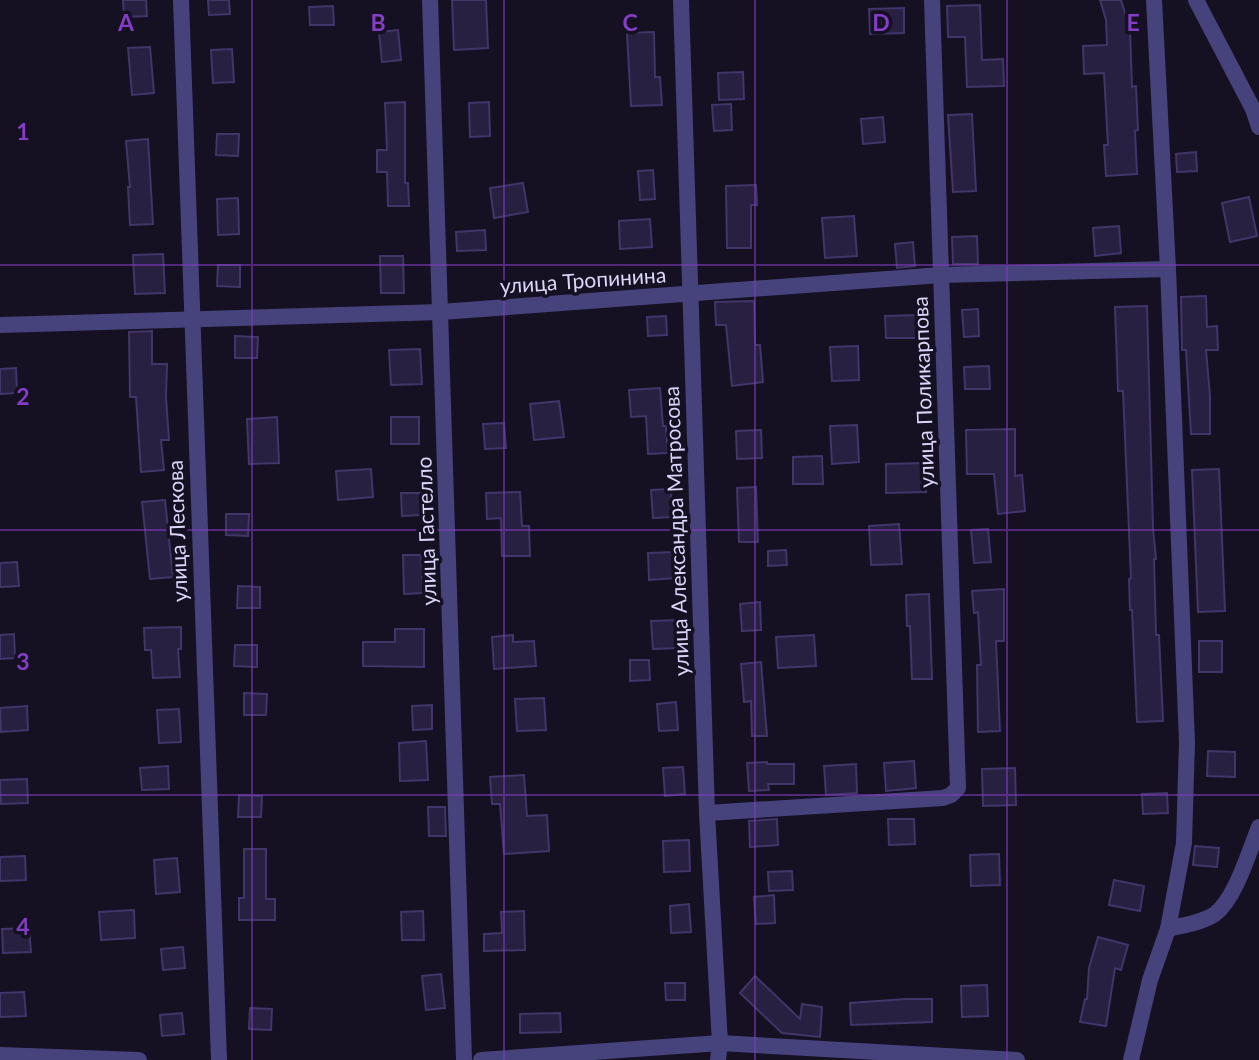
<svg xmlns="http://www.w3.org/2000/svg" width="1259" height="1060" viewBox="0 0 1259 1060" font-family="Lato,sans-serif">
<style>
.building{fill:#272040;stroke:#413569;stroke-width:2}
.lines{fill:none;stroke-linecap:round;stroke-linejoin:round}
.street{stroke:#46427b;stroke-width:16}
.grid{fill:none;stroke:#853dc5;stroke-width:2;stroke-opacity:0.55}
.labels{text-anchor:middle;stroke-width:7;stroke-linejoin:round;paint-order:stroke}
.street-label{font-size:21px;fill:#dcd7fa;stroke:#151122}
.grid-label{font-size:23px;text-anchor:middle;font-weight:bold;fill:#853dc5;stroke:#151122;stroke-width:7;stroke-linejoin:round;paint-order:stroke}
</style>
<rect width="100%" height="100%" fill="#151122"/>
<!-- building -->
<g class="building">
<path d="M123,0H146L147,16L124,17Z"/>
<path d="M208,0H229L230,14L209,15Z"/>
<path d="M452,0H486L488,48L454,50Z"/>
<path d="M1100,0H1121L1130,29L1132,87L1136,86L1138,130L1135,131L1137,174L1106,176L1104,145H1108L1104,73L1084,74L1083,46L1107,45L1106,20Z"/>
<path d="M980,5L982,60L1003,59L1004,86L967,87L965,37H948L947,6Z"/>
<path d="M333,6L334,25H310L309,7Z"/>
<path d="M904,8V33L870,34L869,9Z"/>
<path d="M398,30L401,60L382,62L379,32Z"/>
<path d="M654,32L655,77H660L662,105L631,106L627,33Z"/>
<path d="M150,47L154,93L132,95L128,48Z"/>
<path d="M232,49L234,82L213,83L211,50Z"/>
<path d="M743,72L744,99L719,100L718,73Z"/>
<path d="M405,102V183H408L409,206H388L387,172H377V150H387L385,103Z"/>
<path d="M489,102L490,136L470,137L469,103Z"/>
<path d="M731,104L732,130L714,131L712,105Z"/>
<path d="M972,114L976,191L953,192L948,115Z"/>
<path d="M883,117L885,142L863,144L861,119Z"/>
<path d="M217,134H239L238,156L216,155Z"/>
<path d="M148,139L153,224L130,225L128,187H130L126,141Z"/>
<path d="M1196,152L1197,171L1177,172L1176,154Z"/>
<path d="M653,170L655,199L640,200L638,171Z"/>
<path d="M523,183L528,212L494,218L490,188Z"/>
<path d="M756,185L757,205H751V248H727L726,186Z"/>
<path d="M1249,197L1257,236L1230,242L1222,203Z"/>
<path d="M238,198L239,234L218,235L217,199Z"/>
<path d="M854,216L857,256L825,258L822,218Z"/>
<path d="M650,219L652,247L620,249L619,221Z"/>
<path d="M1119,226L1121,253L1095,256L1093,228Z"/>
<path d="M485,230L486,250L457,251L456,232Z"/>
<path d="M977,236L978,264H953L952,237Z"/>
<path d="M913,242L915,266L897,268L895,244Z"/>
<path d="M163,254L165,293L135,294L133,255Z"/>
<path d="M380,256H403L404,293H381Z"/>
<path d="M218,265H240V287L217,286Z"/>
<path d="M1206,296L1207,327L1217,326L1218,350H1206L1210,396V434H1191L1186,350H1182L1181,297Z"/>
<path d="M754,301L755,345H760L763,382L732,386L726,325H716L715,302Z"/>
<path d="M1147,306L1153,528L1156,559H1154L1156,635H1159L1163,721L1137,722L1132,610H1130L1129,579L1131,578L1123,391H1118L1115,307Z"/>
<path d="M978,309L979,336L964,337L962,310Z"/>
<path d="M918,315V338H886L885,316Z"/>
<path d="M666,316L667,335L648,336L647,317Z"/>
<path d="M152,331V364H167L166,397L169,440H161L164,470L141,472L136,397H130L129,332Z"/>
<path d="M235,336L258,337L257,358H235Z"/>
<path d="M858,346L859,380L832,381L830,347Z"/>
<path d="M420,349L422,384L391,385L389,350Z"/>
<path d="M989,366L990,389H965L964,367Z"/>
<path d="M16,368L17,393L0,394V369Z"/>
<path d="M660,388L663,426H666L668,453L648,454L646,416L631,417L629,390Z"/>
<path d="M559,401L564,437L534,440L530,404Z"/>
<path d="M277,417L279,463L249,464L247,419Z"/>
<rect x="391" y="417" width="28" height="27"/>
<path d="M504,423L506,448L485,449L483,424Z"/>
<path d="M857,425L859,462L832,464L830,426Z"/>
<path d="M1015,429V476L1022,475L1025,511L998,514L994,474H967L966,430Z"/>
<path d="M761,430L762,458L737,459L736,431Z"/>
<path d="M822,456L823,484H793V457Z"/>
<path d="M925,463L926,492L886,493V464Z"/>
<path d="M371,469L373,497L338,500L336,471Z"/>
<path d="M1219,469L1225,611L1198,612L1192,470Z"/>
<path d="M756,487L758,542H739L737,488Z"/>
<path d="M671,489L672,517L653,518L651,490Z"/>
<path d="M520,492L522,526H529L530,556H502L501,518L487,519L486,493Z"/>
<path d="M401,493H422V515L402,516Z"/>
<path d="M165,500L173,577L150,579L142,502Z"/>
<path d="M226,514H249L248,536L226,535Z"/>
<path d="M899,524L902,564L871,565L869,526Z"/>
<path d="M988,529L991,562L974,563L971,530Z"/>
<path d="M786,550L787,565L768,566V551Z"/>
<path d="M674,552L675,578L649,580L648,553Z"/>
<path d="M403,555H421L423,593L404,594Z"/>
<path d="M17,562L19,586L0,587V563Z"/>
<path d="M238,586L260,587V608H237Z"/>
<path d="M1004,589V641H996L1000,731L978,732L977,665H981L978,612L974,613L972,591Z"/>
<path d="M929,594L932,679H912L910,626H907L906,595Z"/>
<path d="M760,602L761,630L742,631L740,604Z"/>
<path d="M678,620L679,648L653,649L651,621Z"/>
<path d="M181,627V649H178L180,677L153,678L151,650H145L144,628Z"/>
<path d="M395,629H424V667L363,666V642H395Z"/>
<path d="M14,634L15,658L0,659V635Z"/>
<path d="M513,635V642L534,641L536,666L494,669L492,637Z"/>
<path d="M814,635L816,666L778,668L776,637Z"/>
<rect x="1199" y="641" width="23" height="31"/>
<path d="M235,645H257V667L234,666Z"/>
<path d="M630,660H649L650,680L630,681Z"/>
<path d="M761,662L767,736H752L751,701L744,702L741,664Z"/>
<path d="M244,693L267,694L266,715H244Z"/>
<path d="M544,698L546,730L517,731L515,699Z"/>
<path d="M676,702L678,730L659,731L657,704Z"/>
<path d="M432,705V729L413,730L412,706Z"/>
<path d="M27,706L28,730L1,732L0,708Z"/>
<path d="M179,709L181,742L159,743L157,710Z"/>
<path d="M426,741L428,780L400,781L399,743Z"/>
<path d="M1208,751L1235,752V777L1207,776Z"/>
<path d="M914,761L916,788L886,791L884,763Z"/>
<path d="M767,762V764H794V784H768L769,790L749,791L747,763Z"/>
<path d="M856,764L857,793L826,795L824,766Z"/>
<path d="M168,766L169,789L142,790L140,768Z"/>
<path d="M683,767L685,794L665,796L663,768Z"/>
<path d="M1015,768L1016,805L983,806L982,769Z"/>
<path d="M524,775L527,816L547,815L549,851L504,854L500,804H492L490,777Z"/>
<path d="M27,779L28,803L1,804L0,780Z"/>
<path d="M1167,793L1168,813L1143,814L1142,794Z"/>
<path d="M239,795L262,796L261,817H238Z"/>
<path d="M428,807H445L446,836H429Z"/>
<path d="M777,819L778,845L750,847L749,821Z"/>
<path d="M888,819H914L915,844L889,845Z"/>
<path d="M689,840L690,871L664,872L663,841Z"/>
<path d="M1195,846L1219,848L1217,867L1193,865Z"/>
<path d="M244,849H266V899H275V920H239V898H244Z"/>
<path d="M999,854L1000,885L971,886L970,855Z"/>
<path d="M25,856L26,880L0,881V857Z"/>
<path d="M177,858L180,892L156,894L154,860Z"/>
<path d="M792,871L793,890L769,891L768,872Z"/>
<path d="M1114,880L1144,886L1140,911L1109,905Z"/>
<path d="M774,895L775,923L756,924L754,897Z"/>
<path d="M689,904L691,932L671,933L670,906Z"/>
<path d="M134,910L135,938L101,940L99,912Z"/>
<path d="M423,911L424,940H402L401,912Z"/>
<path d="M524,911L525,950L484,951V934L502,933L501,912Z"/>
<path d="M29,928L31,952L3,953L2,929Z"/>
<path d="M1098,937L1128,945L1121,970L1115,968L1106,1026L1080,1022L1085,999H1087L1089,968Z"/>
<path d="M183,947L185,968L163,970L161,949Z"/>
<path d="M441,974L445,1008L426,1010L422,976Z"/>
<path d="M755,976L800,1019L802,1004L822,1007L820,1037L782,1033L740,993Z"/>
<path d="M665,983H685V1000H666Z"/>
<path d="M987,985L988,1016L962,1017L961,986Z"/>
<path d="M24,992L26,1016L0,1017V993Z"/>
<path d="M906,999H932V1022L851,1025L850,1003Z"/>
<path d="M250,1008L272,1009L271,1030L249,1029Z"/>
<path d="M182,1013L184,1034L162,1036L160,1015Z"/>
<path d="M560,1013L561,1032L520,1033V1014Z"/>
</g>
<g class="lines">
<!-- street -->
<g class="street">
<path d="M181,0L219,1060"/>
<path d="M430,0L464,1060"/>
<path d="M681,0L707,813L720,1043L718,1060"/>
<path d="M1154,0L1168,269L1187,742L1184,843L1168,929"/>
<path d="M1196,0L1253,109L1259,127"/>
<path d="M0,325L441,312L941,275L1168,269"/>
<path d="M707,813L943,798L951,795L958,788L932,0"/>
<path d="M0,1055L139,1060"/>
<path d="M481,1060L720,1043L1017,1060"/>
<path d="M1131,1060L1150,980L1168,929C1183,925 1202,923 1215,914C1236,898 1249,851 1259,827"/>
</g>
</g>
<!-- grid -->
<path class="grid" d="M252,0V1060M504,0V1060M755,0V1060M1007,0V1060M0,265H1259M0,530H1259M0,795H1259"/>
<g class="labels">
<!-- street labels -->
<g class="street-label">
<text transform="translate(583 281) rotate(-4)" y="7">улица Тропинина</text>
<text transform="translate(924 392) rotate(-92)" y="7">улица Поликарпова</text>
<text transform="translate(178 531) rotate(-92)" y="7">улица Лескова</text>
<text transform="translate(427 531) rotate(-92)" y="7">улица Гастелло</text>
<text transform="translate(677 531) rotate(-92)" y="7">улица Александра Матросова</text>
</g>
</g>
<g class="grid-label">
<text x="126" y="31">A</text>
<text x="378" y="31">B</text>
<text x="630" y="31">C</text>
<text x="881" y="31">D</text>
<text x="1133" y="31">E</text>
<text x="23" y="140">1</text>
<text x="23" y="405">2</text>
<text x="23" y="670">3</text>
<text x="23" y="935">4</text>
</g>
</svg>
